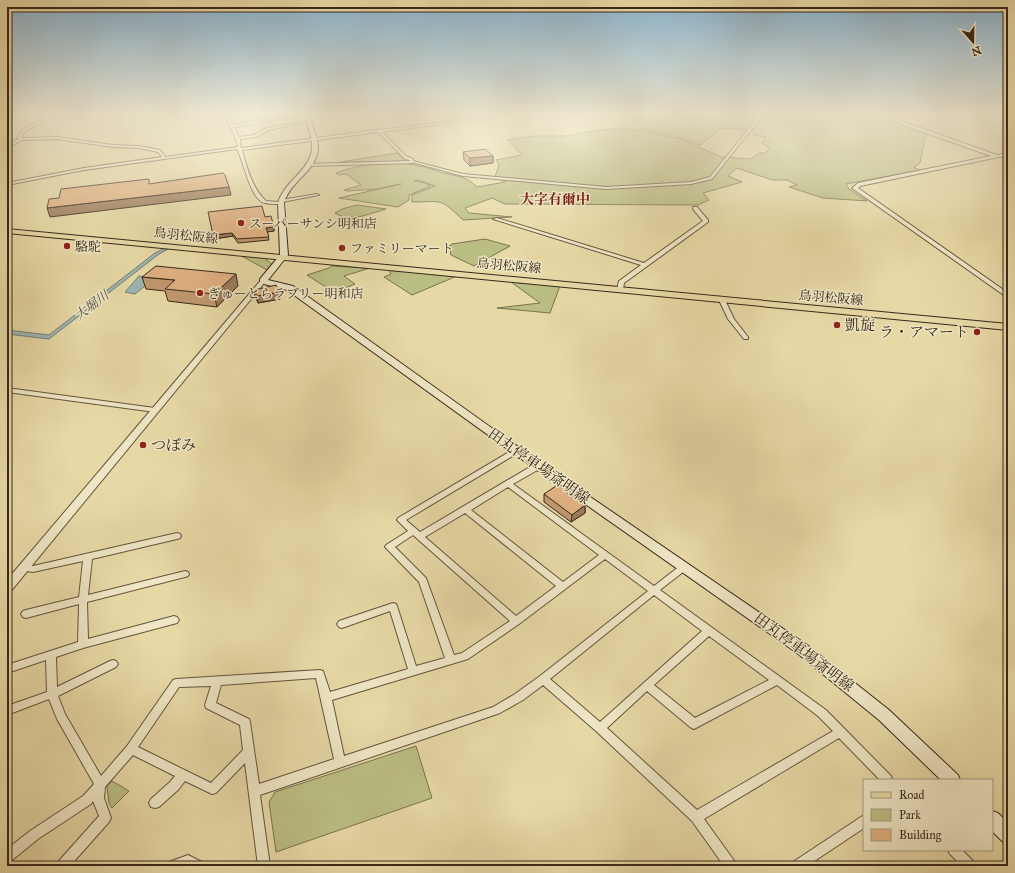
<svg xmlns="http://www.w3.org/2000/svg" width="1015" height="873" viewBox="0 0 1015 873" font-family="'IM FELL Great Primer','Noto Serif JP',serif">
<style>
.green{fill:#bbbe83;stroke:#7a734f}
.water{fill:#9db7b3;stroke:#757e76}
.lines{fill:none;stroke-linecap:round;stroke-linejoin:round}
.minor-casing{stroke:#64543e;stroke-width:2}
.tertiary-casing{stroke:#64543e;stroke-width:2}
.secondary-casing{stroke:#38281b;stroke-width:2}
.primary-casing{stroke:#38281b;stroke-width:2}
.minor{fill:#efe6c5;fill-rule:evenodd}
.tertiary{fill:#efe6c5;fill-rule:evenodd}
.secondary{fill:#efe6c5;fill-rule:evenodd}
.primary{fill:#e7d9a6;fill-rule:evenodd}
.wall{fill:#c19870;stroke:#38281b}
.shaded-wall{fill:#9d7c5b;stroke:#38281b}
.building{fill:#e0b182;stroke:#38281b}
.poi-dot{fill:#8f2418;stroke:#efe6c5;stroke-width:1.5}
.labels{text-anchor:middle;stroke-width:3;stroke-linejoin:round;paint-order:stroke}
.far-poi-label{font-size:13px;fill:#38281b;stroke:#efe6c5;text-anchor:start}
.far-street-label{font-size:13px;fill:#38281b;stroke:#efe6c5}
.far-water-label{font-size:13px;font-style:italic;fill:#514c41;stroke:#efe6c5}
.far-quarter-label{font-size:14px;font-weight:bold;fill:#7a1f14;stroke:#efe6c5}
.poi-label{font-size:15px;fill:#38281b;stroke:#efe6c5;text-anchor:start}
.street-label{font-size:15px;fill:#38281b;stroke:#efe6c5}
</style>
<rect width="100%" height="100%" fill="#e7d9a6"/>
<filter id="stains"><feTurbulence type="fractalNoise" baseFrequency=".005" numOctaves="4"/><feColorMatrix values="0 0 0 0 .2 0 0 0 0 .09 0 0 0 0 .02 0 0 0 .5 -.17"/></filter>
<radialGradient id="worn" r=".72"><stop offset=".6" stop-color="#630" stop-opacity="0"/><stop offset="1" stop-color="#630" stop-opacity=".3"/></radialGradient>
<!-- green -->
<g class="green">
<path d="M638,114H801L818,123L850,115L882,116L926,133L920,163L914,167L920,170L846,184L849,189L867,201L823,198L789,187L797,185L787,180H772L737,168L728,176L742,182L703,193L709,200L698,205L505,204L492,198L465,208L469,213L512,217L463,220C439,197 443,202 412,202V195L435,186L419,180L414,181L425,183L431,186L409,195V200L398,207L339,198L401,184L377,189L347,191L344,190L361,185L346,174L339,175L336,173C360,164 394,160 419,166C428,167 435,171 443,173C456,176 468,177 477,187L505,182L495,177L499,165L496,160L522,155L507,140L533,136H566L598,130L626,128L681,139L721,157L751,159L759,153H765L770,148L762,143L766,137L753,135L755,130L722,128L700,145L674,136L641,129L648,123L633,120H642L635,118L640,117Z"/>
<path d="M397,153L405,161L340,162Z"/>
<path d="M357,205L386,209L363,216L345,218L335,213L342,209Z"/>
<path d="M485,239L510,246L474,266L451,255L449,246L452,244Z"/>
<path d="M240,255L264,258L272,264L267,270Z"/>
<path d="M331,266L370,268L344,276L355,284L336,292L332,291L307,275L329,268Z"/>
<path d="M389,270L457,276L412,295L384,277L391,274Z"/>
<path d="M511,282L560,286L550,313L497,308L540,303Z"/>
<path d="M416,746L432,798L276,852L269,802L275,792Z"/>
<path d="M112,781L129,791L112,808L109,803L107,786Z"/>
</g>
<!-- water -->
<g class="water">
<path d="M165,248L168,249L159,254L49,339L7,334V330L49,335L155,253Z"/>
<path d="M139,276L155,278L135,294L125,292Z"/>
</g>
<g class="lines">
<defs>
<g id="minor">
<path d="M53,114H57L25,131L21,137L22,138L57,137L113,145L139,146L160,150L165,157L238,147L234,134L224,116L226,115L223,114H240L226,115L233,125L256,121L248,114H252L259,121L296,115L298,116L234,127L239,137L254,135L267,128L301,122L303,123L269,130L256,137L240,139L241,148L376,130L378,129L380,130L465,119V117L474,114H479L469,118L472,119L470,120L382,132L406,156L413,159V161L463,174L606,187L691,182L710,177L757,118L762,114H765L759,120L712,179L691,184L606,189L463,176L415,163L307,166L305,165L307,164L411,161L404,158L378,132L242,150C247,168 252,188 266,201L279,202L281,200L317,194L319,195L282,202L283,203L281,204C276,204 270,204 265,203C250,200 244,161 237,149L84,170L7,185V183L84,168L162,157L158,152L139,148L113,147L57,139L22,140L7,148V145L19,139L17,137L23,129Z"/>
<path d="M693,207H697L708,220V222L624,283L623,289L620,291L617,289L619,281L641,265L493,219L497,218L644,263L703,221L693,209Z"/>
<path d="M722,298L725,300L734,319L748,337V339H744L728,319L719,300Z"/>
<path d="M7,388L155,408L158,410L155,412L7,392Z"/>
<path d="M514,449H517L521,451L406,520L420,532L535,464H541L542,466L541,468L513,484L654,586L681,565L684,564L687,565L688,567L687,569L660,590L826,710L891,776L892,780H880L839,738L704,819L735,862L737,866H724L692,821L596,731L543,685L523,700L500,713L260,795L270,866H258L245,763L216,793L212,794L185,781L178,790L159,807L155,808L151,807L149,803L151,799L170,782L175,776L133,755L105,787L104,798L111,818L109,822L70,866H56L58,862L99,816L93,801L91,804L38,839L11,861L7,863V849L30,831L83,796L94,784L57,719L49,699L7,715V706L47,692L46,660L7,673V665L78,642L79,604L26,618L23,617L21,614L23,611L26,610L79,597L83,561L33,572L20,570L19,568L20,566L23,565L33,566L177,533L180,534L181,536L180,538L177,539L92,559L88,595L185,571L188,572L189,574L188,576L185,577L87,602L88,639L174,616L177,617L179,620L177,623L83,648L56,657L57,687L110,661L113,660L116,661L118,664L116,667L58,696L65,714L101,776L127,746L173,680L176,679L320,670L323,671L330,692L408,669L390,611L342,628L339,627L337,624L339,621L393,603L396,604L397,606L416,666L445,658L419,582L385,547L386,545L408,531L397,520L398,518ZM508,487L599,555L563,582L471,510ZM465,513L556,586L516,616L425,537ZM413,535L510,621L462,653L454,655L426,578L395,547ZM605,559L648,591L540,676L515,694L493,707L344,756L332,700L468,659L519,624ZM654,595L702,631L600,722L550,679ZM709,636L769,680L695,718L654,685ZM316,678L334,759L259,784L250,722L249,719L216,703L221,685ZM777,685L818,716L833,731L697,810L607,728L647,691L690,727L694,729ZM211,686L205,705L206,708L240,725L243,750L211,783L138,747L179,687Z"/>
<path d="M864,815V828L807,866H791L793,862Z"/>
<path d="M948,850H962L974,862L976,866H962L950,854Z"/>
<path d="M188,855L202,862L204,866H167L169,862Z"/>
<path d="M1008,859V866H1000L1002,862Z"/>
</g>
<g id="tertiary">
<path d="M884,114H890L907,123L997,155L1008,153V155L860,186L858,188L1008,293V298L852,188L858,183L991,156L903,125Z"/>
<path d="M263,279L265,280V282L11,591L7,592V580L261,280Z"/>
</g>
<g id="secondary">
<path d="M305,114H309C312,125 318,137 318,148C317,171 290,181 284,203L288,255L268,280L293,286L542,464L807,645L889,710L958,775L960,780H941L879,720L797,653L534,468L287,290L260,283V279L280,255L278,203C284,181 311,170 312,148C313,137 307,125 305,114Z"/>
<path d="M992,811L998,813L1008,823V843L1002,841L992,831Z"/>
</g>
<path id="primary" d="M7,229L1008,324V330L7,233Z"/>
</defs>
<!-- minor casing -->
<use href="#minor" class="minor-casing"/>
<!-- tertiary casing -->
<use href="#tertiary" class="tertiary-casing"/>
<!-- secondary casing -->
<use href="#secondary" class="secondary-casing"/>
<!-- primary casing -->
<use href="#primary" class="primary-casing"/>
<!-- minor -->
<use href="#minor" class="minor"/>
<!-- tertiary -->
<use href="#tertiary" class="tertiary"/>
<!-- secondary -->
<use href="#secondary" class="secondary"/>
<!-- primary -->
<use href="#primary" class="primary"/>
</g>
<!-- wall -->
<g class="wall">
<path d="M463,152L493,156V163L470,166L464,160Z"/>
<path d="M265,217L274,227V231L267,232L269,240L238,243L233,236L214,239Z"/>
<path d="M142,277L238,286L217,307L168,301L165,291L146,289Z"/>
<path d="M254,290L280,299L258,303L255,296Z"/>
<path d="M570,491V495L585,505V513L571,522L544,502V494Z"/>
</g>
<!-- shaded-wall -->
<g class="shaded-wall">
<path d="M493,156V163L470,166V158Z"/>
<path d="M229,187L231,195L50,217L47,208Z"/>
<path d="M274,227V231L267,232L266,228Z"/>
<path d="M232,233L233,236L214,239L213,235Z"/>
<path d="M236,274L238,286L217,307L214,294Z"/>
<path d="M279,292L280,299L258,303L257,296Z"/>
<path d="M585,505V513L571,522L572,515Z"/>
</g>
<!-- building -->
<g class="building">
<path d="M485,149L493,156L470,158L463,152Z"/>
<path d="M223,173L225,175L229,187L47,208L49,199L59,198L61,189L149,179V184Z"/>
<path d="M262,206L265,217L271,216L274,227L266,228L269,237L237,239L232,233L213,235L208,212Z"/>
<path d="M156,266L236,274L214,294L165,289L175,280L142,277Z"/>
<path d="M276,285L279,292L257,296L254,290Z"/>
<path d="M559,484L570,491L567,493L585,505L572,515L544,494Z"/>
</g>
<!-- sky -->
<linearGradient id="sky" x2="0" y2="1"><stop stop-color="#8ab5d3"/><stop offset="0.48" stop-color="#f4eed7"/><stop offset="1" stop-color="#f4eed7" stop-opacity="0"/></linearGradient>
<rect width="1015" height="237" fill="url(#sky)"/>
<!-- markers -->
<g class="poi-dot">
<circle cx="241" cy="223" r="4"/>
<circle cx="67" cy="246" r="4"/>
<circle cx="342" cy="248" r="4"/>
<circle cx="200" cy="293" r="4"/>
<circle cx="837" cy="325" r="4"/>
<circle cx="977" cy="332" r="4"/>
<circle cx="143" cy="445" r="4"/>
</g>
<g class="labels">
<!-- far-poi labels -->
<g class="far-poi-label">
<text x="249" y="228">スーパーサンシ明和店</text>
<text x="75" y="251">駱駝</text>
<text x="350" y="253">ファミリーマート</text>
<text x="208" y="298">ぎゅーとらラブリー明和店</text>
</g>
<!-- far-street labels -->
<g class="far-street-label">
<text transform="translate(186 235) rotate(6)" y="5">鳥羽松阪線</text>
<text transform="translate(509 265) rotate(5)" y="5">鳥羽松阪線</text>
<text transform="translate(831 297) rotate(5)" y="5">鳥羽松阪線</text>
</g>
<!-- far-water labels -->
<g class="far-water-label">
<text transform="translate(91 305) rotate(-37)" y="5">大堀川</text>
</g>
<!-- far-quarter labels -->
<g class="far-quarter-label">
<text x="555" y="204">大字有爾中</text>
</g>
<!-- poi labels -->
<g class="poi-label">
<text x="845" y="330">凱旋</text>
<text x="969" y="337" text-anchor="end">ラ・アマート</text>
<text x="151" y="450">つぼみ</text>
</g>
<!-- street labels -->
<g class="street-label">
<text transform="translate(539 466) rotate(35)" y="5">田丸停車場斎明線</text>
<text transform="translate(804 652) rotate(37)" y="5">田丸停車場斎明線</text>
</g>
</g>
<!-- margin -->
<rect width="1015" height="873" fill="none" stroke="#e7d9a6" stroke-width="24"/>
<rect x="8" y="8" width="999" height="857" fill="none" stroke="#38281b" stroke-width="2"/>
<rect x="12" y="12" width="991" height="849" fill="none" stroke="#38281b"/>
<!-- legend -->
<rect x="863" y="779" width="130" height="72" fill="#efe6c5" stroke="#a69a81"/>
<rect x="871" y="792" width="20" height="6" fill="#e7d9a6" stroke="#a69a81"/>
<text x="899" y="799" font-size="12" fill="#38281b">Road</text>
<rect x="871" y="809" width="20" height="12" fill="#bbbe83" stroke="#a69a81"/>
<text x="899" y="819" font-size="12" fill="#38281b">Park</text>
<rect x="871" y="829" width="20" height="12" fill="#e0b182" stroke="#a69a81"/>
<text x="899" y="839" font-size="12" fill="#38281b">Building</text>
<!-- north arrow -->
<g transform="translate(973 42) rotate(160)" stroke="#efe6c5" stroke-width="3" paint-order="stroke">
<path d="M0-3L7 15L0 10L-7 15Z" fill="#38281b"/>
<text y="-6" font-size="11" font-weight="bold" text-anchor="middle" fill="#38281b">N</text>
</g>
<rect width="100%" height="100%" filter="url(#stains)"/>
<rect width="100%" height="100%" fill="url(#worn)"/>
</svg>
